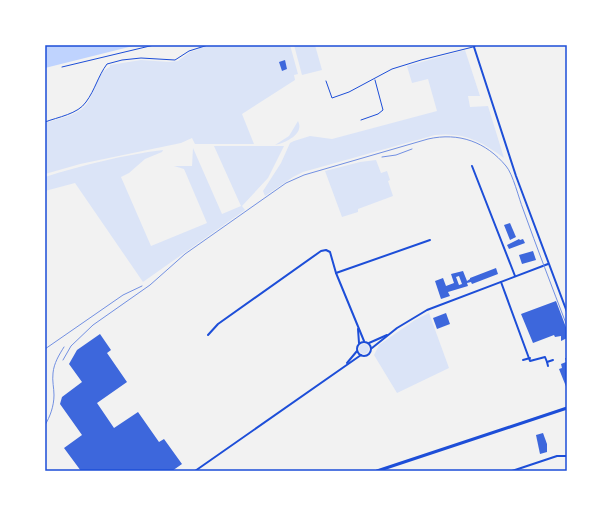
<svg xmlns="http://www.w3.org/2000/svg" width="612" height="516" viewBox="0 0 612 516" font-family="'Fira Sans',sans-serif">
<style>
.green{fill:#dbe4f7}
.water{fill:#bfd3fe}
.building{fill:#3d67dc;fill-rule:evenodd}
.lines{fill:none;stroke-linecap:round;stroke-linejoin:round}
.path{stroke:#1d4ed8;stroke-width:1}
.service{stroke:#1d4ed8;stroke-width:1}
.minor{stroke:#1d4ed8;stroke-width:2}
.primary{stroke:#1d4ed8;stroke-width:3}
.rail{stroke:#7290e2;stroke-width:1}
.neatline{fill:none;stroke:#1d4ed8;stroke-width:1.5}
</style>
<rect width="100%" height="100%" fill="#f2f2f2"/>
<!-- green -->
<g class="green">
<path d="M198,45H290L298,74L294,75L295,80L242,114L254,144H195L192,138L181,143L80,164L45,174V123C57,119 76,116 85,106C95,96 95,73 110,67V65L141,60L170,62L178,61L190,52L199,49Z"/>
<path d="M294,45H315L322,70L302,75Z"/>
<path d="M465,50L480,96H468L470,107L488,106L504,158C481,141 464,132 435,135L303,172L293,177L265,196L263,191L281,163L290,143L294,141L310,136L332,139L437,111L428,79L412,83L407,66Z"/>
<path d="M298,121C305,134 285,143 275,145L289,136Z"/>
<path d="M214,146H284L268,178L242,206L245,210L143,282L75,183L45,191V177C83,165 123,155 163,150L162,152L145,159L129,173L121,177L151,246L207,223L184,169L174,166H192L193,148L222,214L241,206Z"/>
<path d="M376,160L381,173L387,171L390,180L388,181L393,196L358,209V212L342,217L325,171L360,162Z"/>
<path d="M429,313L449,368L397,393L374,355L379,345L415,320Z"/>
<circle cx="364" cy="349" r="5"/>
</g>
<!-- water -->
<path class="water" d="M45,45H137L45,68Z"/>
<!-- building -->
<g class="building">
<path d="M285,60L287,69L282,71L279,62Z"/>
<path d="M510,223L516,237L510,240L504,225Z"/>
<path d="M519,239L520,240L523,239L525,243L509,249L507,245Z"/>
<path d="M533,251L536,260L522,264L519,255Z"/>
<path d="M496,268L498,274L472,284L471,282L467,283L468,286L448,292L450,296L441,299L435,281L443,278L446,286L454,283L451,274L463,271L467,281L470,279V278ZM459,276L462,284L459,285L456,277Z"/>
<path d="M556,301L567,330V338L561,341V336L555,337L554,335L533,343L521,314Z"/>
<path d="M446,313L450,324L437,329L433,318Z"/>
<path d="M100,334L111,350L107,353L127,382L97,403L114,428L138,412L159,442L164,439L182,464L172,471H81L64,448L82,435L60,404L62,397L82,382L69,364L77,350Z"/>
<path d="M565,358H567V389L559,369L562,368L561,364L566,362Z"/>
<path d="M543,433L547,444V452L540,454L536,435Z"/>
</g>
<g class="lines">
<!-- path -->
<path class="path" d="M45,122C58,117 78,114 86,102C95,90 98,76 107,64L122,60L141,58L175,60L189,51L208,45"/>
<!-- service -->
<g class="service">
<path d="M62,67L154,45"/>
<path d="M326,81L332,98L349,92L392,69L421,60L473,47"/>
<path d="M361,120L378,114L383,110L375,80"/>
</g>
<!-- minor -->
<g class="minor">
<path d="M475,45L474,47L516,176L567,312"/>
<path d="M472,166L515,276"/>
<path d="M336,273L430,240"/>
<path d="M501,282L530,361L545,357L547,362L553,360"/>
<path d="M358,329L359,343"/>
<path d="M208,335L218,324L321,251L326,250L330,252L336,273L364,341"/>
<circle cx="364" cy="349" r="7"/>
<path d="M369,343L387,335"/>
<path d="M372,348L397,328L427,310L548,264"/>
<path d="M523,360L530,358"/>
<path d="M547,362L548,366"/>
<path d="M347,363L357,351"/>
<path d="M195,471L361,355"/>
<path d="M512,471L557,456H567"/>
</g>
<!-- primary -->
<path class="primary" d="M377,471L567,408"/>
<!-- rail -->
<g class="rail">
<path d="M382,157L396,155L412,149"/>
<path d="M45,349L123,295L142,286"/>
<path d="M63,360L71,346L93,325L150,285L185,254L286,183L304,175L428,139C459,132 486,142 506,166C513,174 519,199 523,209C537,248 552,287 567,326"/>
<path d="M45,425C50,417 54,406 54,395C54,388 52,381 53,373C54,363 59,355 64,347"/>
</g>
</g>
<!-- border -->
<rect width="612" height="516" fill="none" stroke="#ffffff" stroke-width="92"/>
<rect x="46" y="46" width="520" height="424" class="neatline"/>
</svg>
